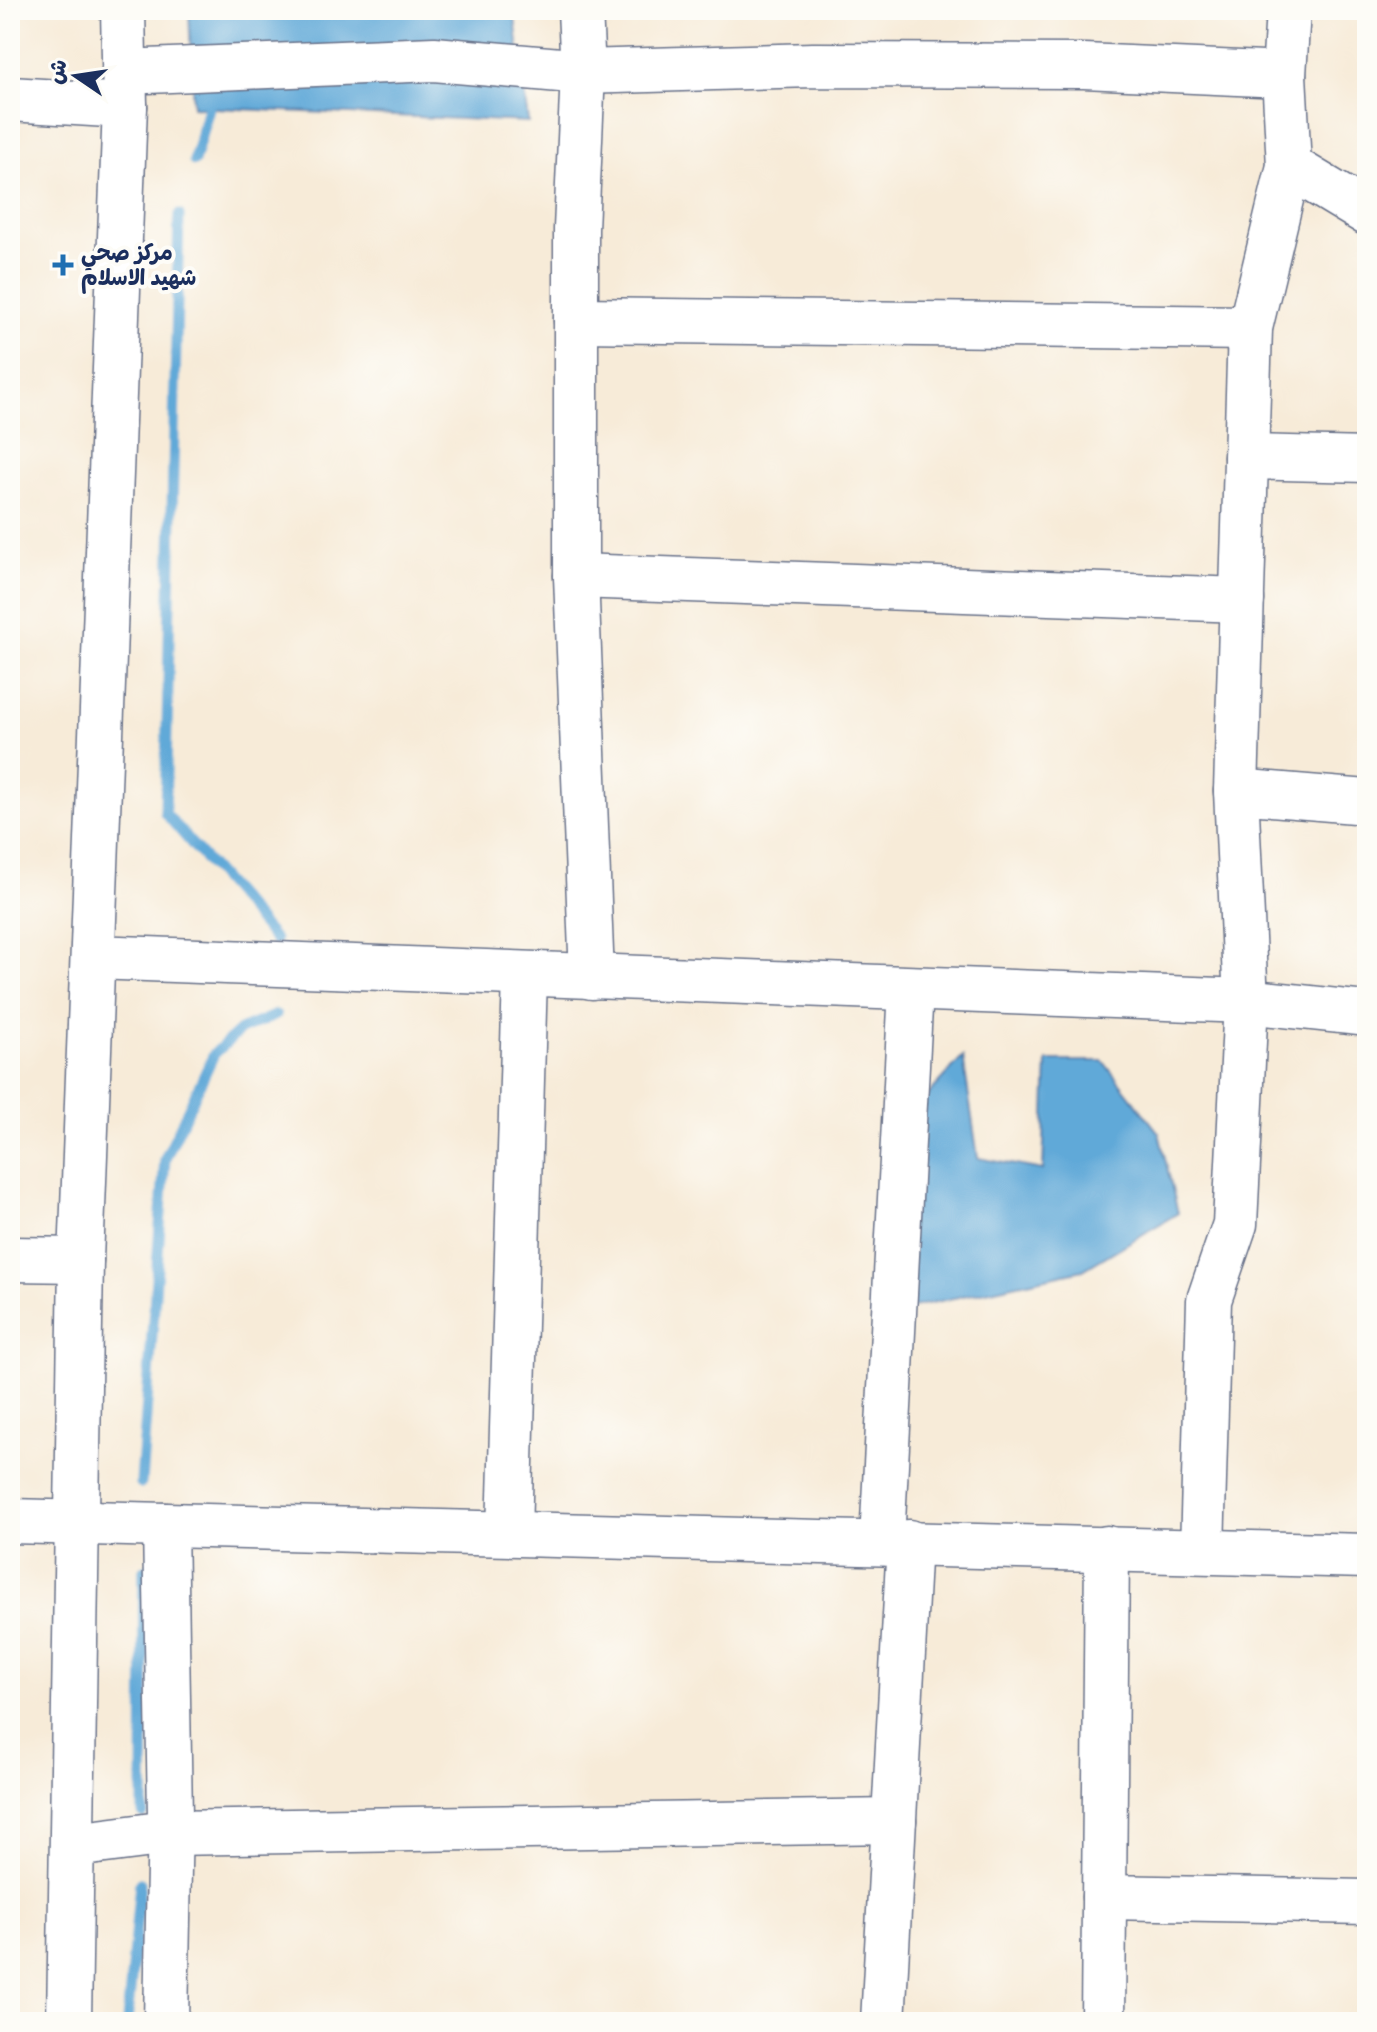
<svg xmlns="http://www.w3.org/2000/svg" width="1377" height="2032" viewBox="0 0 1377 2032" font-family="'Patrick Hand','Playpen Sans Arabic',sans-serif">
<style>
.water{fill:#61a9d8;stroke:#3e6c9b;stroke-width:2}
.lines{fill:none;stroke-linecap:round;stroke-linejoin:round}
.stream{stroke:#61a9d8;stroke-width:11}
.minor-casing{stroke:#687189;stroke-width:47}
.minor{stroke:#fff;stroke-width:44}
.poi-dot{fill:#1f6fb2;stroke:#fdfcf7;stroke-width:3}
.labels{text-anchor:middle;stroke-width:8;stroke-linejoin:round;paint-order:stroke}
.poi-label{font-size:22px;font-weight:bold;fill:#1b2f5e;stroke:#fdfcf7;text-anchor:start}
</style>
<rect width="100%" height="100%" fill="#fdfcf7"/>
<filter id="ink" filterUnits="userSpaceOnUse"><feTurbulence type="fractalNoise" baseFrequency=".0125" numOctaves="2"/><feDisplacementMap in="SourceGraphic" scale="16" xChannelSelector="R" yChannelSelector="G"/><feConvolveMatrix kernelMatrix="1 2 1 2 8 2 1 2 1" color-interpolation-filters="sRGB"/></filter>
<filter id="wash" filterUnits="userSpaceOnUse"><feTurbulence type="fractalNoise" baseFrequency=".006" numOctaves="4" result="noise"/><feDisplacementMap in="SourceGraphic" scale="32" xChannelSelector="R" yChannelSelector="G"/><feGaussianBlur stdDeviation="1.8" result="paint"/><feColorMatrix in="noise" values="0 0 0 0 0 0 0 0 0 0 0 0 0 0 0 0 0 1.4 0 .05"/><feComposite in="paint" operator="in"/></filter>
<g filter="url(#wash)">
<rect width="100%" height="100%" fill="#f7ebd8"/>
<!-- water -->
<g class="water">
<path d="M189,10H514L528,122L193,107Z"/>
<path d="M963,1057L978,1158L1043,1170L1047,1061H1103L1159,1133L1178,1213L1083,1270L908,1308L901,1124Z"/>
</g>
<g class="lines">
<!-- stream -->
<g class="stream">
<path d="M194,161L209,108"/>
<path d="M179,215L165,813L275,940"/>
<path d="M141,1483L165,1159L214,1054L240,1030L276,1015"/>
<path d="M143,1813L144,1570"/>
<path d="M127,2022L140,1883"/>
</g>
</g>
</g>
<g filter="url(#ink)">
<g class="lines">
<defs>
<g id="minor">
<path d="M580,10L583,72L576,229V576L592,977"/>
<path d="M124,72L434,59L583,72L813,65L1084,66L1284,75"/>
<path d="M10,99L125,106"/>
<path d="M1289,166L1367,213"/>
<path d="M576,320L1250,328"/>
<path d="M1246,457L1367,460"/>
<path d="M576,576L1242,600"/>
<path d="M1236,791L1367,802"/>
<path d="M94,957L1246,1001L1367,1014"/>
<path d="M10,1259L81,1260"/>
<path d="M10,1521L1367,1556"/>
<path d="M165,1525L170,1816L166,2022"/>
<path d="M509,1533L525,975"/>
<path d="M882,1541L911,989"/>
<path d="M1202,1551L1209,1300L1235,1224L1246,1001L1236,791L1250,328L1289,166L1284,75L1288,10"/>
<path d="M74,1845L168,1833L894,1821"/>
<path d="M1104,1897L1367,1902"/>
<path d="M69,2022L81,1260L125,106L123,10"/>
<path d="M883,2022L909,1542"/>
<path d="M1103,2022L1107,1548"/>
</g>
</defs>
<!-- minor casing -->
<use href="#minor" class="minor-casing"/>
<!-- minor -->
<use href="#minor" class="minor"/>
</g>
</g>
<!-- markers -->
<path class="poi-dot" d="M59 253h8v8h8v8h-8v8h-8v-8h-8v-8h8z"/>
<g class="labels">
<!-- poi labels -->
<g class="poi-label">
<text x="81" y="260">مركز صحي<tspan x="81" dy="25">شهيد الاسلام</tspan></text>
</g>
</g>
<!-- margin -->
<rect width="1377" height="2032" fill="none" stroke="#fdfcf7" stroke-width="40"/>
<!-- north arrow -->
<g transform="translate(76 76) rotate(283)" stroke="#fdfcf7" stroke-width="6" paint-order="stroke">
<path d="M0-6L14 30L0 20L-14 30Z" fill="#1b2f5e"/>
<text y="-12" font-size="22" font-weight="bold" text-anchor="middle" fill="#1b2f5e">ش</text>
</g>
</svg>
